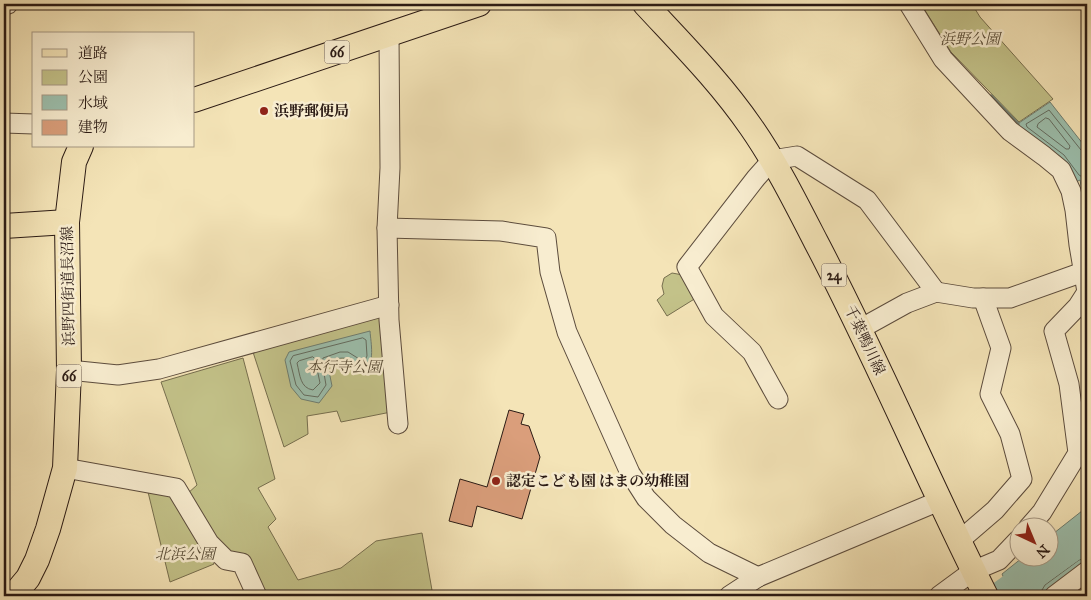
<svg xmlns="http://www.w3.org/2000/svg" width="1091" height="600" viewBox="0 0 1091 600" font-family="'IM FELL Great Primer','Noto Serif JP',serif">
<style>
.green{fill:#c3c289;stroke:#766e4e}
.water{fill:#9cbfad;stroke:#6e7d70}
.lines{fill:none;stroke-linecap:round;stroke-linejoin:round}
.shore{stroke:#636c60;stroke-width:1}
.stream{stroke:#6e7d70;stroke-width:5}
.river{stroke:#9cbfad;stroke-width:31}
.building{fill:#da9e7b;stroke:#2a1a14}
.minor-casing{stroke:#5c4c3d;stroke-width:21}
.major-casing{stroke:#2a1a14;stroke-width:26}
.minor{stroke:#f8edd0;stroke-width:19}
.major{stroke:#f4e4b7;stroke-width:24}
.poi-dot{fill:#8f2418;stroke:#f8edd0;stroke-width:2}
.labels{text-anchor:middle;stroke-width:5;stroke-linejoin:round;paint-order:stroke}
.shield{fill:#f8edd0;stroke:#68594c;stroke-width:1}
.shield-label{font-size:14px;font-weight:bold;fill:#2a1a14}
.park-label{font-size:15px;font-style:italic;fill:#584c37;stroke:#f8edd0}
.poi-label{font-size:15px;font-weight:bold;fill:#2a1a14;stroke:#f8edd0;text-anchor:start}
.street-label{font-size:15px;fill:#2a1a14;stroke:#f8edd0}
</style>
<rect width="100%" height="100%" fill="#f4e4b7"/>
<filter id="stains"><feTurbulence type="fractalNoise" baseFrequency=".004" numOctaves="4"/><feColorMatrix values="0 0 0 0 .2 0 0 0 0 .09 0 0 0 0 .02 0 0 0 .5 -.17"/></filter>
<radialGradient id="worn" r=".72"><stop offset=".6" stop-color="#630" stop-opacity="0"/><stop offset="1" stop-color="#630" stop-opacity=".3"/></radialGradient>
<!-- green -->
<g class="green">
<path d="M921,4H972L980,17L1053,99L1019,122L951,52Z"/>
<path d="M672,273L683,275L696,298L667,316L657,300L664,294L662,286L664,278Z"/>
<path d="M384,311L391,412L341,422L337,411L307,416L308,434L284,447L251,346Z"/>
<path d="M243,358L275,479L258,488L276,519L268,527L298,580L341,568L376,541L422,533L433,596H265L246,554L231,557L212,541L187,494L197,485L161,382Z"/>
<path d="M148,492L176,497L214,564L170,582Z"/>
</g>
<!-- water -->
<g class="water">
<path d="M1050,102L1087,149V220L1080,180L1076,182L1016,125Z"/>
<path d="M370,331C371,344 375,362 365,371C347,358 350,355 327,361L332,386L319,403L301,399L291,387L285,360L289,352Z"/>
<path d="M1087,507V568L1049,596H1012L1002,574L1022,558H1048L1049,537Z"/>
</g>
<g class="lines">
<!-- shore -->
<g class="shore">
<path d="M1046,118L1049,119L1070,146L1069,149H1066L1037,127L1038,124Z"/>
<path d="M1087,152L1081,150L1049,110L1026,124L1027,127L1064,155L1079,175L1084,178L1087,193"/>
<path d="M363,338L366,340L367,356L364,362L348,352H340L323,358L322,362L326,385L318,397L304,395L296,385L290,361L293,356Z"/>
<path d="M313,357L315,359L320,383L313,390C300,388 300,375 297,363L299,361Z"/>
<path d="M1039,558L1036,569L1026,579L1031,590C1035,588 1035,585 1039,581C1048,571 1074,551 1087,550"/>
<path d="M1041,596L1042,590L1045,585L1079,560L1087,558"/>
</g>
<!-- stream -->
<path class="stream" d="M991,97L1017,124"/>
<!-- river -->
<path class="river" d="M1002,596L1087,535"/>
</g>
<!-- building -->
<path class="building" d="M509,410L524,414L521,424L529,426L540,457L522,519L477,506L472,527L449,521L460,479L487,487Z"/>
<g class="lines">
<defs>
<g id="minor">
<path d="M909,4L943,59L1010,131L1044,156L1061,170L1071,191L1075,210L1079,245L1087,292L1078,306L1054,331L1069,384L1078,453L1042,512L1028,528"/>
<path d="M4,5L8,4"/>
<path d="M389,34L390,168L387,228L389,320L398,424"/>
<path d="M4,123L34,124"/>
<path d="M387,228L501,231L546,238L550,272L567,332L630,473L646,498L673,525L709,553L758,577"/>
<path d="M860,329L907,303L936,292L973,298H1010L1083,272"/>
<path d="M69,370L118,375L159,369L389,305"/>
<path d="M778,399L752,352L714,316L687,267L756,178L772,160L797,156L867,200L936,292"/>
<path d="M65,468L176,488L209,543L226,560L242,563L257,596"/>
<path d="M959,541L995,510L1022,479L1010,434L990,394L1001,348L983,298"/>
<path d="M729,596L758,577L939,501"/>
<path d="M939,596L973,571L999,560L1018,540"/>
<path d="M1054,596L1087,571"/>
</g>
<g id="major">
<path d="M645,4C682,44 720,82 751,127C776,163 796,203 816,242C877,358 927,479 986,596"/>
<path d="M194,100L479,4"/>
<path d="M4,226L67,222"/>
<path d="M13,596L28,578L37,560L48,529L65,468L69,370L67,222L74,162L81,146"/>
</g>
</defs>
<!-- minor casing -->
<use href="#minor" class="minor-casing"/>
<!-- major casing -->
<use href="#major" class="major-casing"/>
<!-- minor -->
<use href="#minor" class="minor"/>
<!-- major -->
<use href="#major" class="major"/>
</g>
<!-- markers -->
<g class="poi-dot">
<circle cx="264" cy="111" r="5"/>
<circle cx="496" cy="481" r="5"/>
</g>
<g class="labels">
<!-- shield labels -->
<g class="shield">
<rect x="324.5" y="40.5" width="25" height="23" rx="4"/>
<rect x="821.5" y="263.5" width="25" height="23" rx="4"/>
<rect x="56.5" y="364.5" width="25" height="23" rx="4"/>
</g>
<g class="shield-label">
<text x="337" y="57">66</text>
<text x="834" y="280">24</text>
<text x="69" y="381">66</text>
</g>
<!-- park labels -->
<g class="park-label">
<text x="970" y="44">浜野公園</text>
<text x="344" y="372">本行寺公園</text>
<text x="185" y="559">北浜公園</text>
</g>
<!-- poi labels -->
<g class="poi-label">
<text x="274" y="116">浜野郵便局</text>
<text x="506" y="486">認定こども園 はまの幼稚園</text>
</g>
<!-- street labels -->
<g class="street-label">
<text transform="translate(68 286) rotate(-91)" y="5">浜野四街道長沼線</text>
<text transform="translate(865 340) rotate(65)" y="5">千葉鴨川線</text>
</g>
</g>
<!-- margin -->
<rect width="1091" height="600" fill="none" stroke="#f4e4b7" stroke-width="20"/>
<rect x="5" y="5" width="1081" height="590" fill="none" stroke="#2a1a14" stroke-width="2.5"/>
<rect x="10" y="10" width="1071" height="580" fill="none" stroke="#2a1a14"/>
<!-- legend -->
<rect x="32" y="32" width="162" height="115" fill="#f8edd0" stroke="#a69985"/>
<rect x="42" y="49" width="25" height="8" fill="#f4e4b7" stroke="#a69985"/>
<text x="78" y="58" font-size="15" fill="#2a1a14">道路</text>
<rect x="42" y="70" width="25" height="15" fill="#c3c289" stroke="#a69985"/>
<text x="78" y="82" font-size="15" fill="#2a1a14">公園</text>
<rect x="42" y="95" width="25" height="15" fill="#9cbfad" stroke="#a69985"/>
<text x="78" y="108" font-size="15" fill="#2a1a14">水域</text>
<rect x="42" y="120" width="25" height="15" fill="#da9e7b" stroke="#a69985"/>
<text x="78" y="132" font-size="15" fill="#2a1a14">建物</text>
<!-- north arrow -->
<g transform="translate(1034 542) rotate(136)"><circle r="24" fill="#f8edd0" stroke="#a69985"/>
<path d="M0-4L9 19L0 12L-9 19Z" fill="#8f2418"/>
<text y="-8" font-size="14" font-weight="bold" text-anchor="middle" fill="#2a1a14">N</text>
</g>
<rect width="100%" height="100%" filter="url(#stains)"/>
<rect width="100%" height="100%" fill="url(#worn)"/>
</svg>
